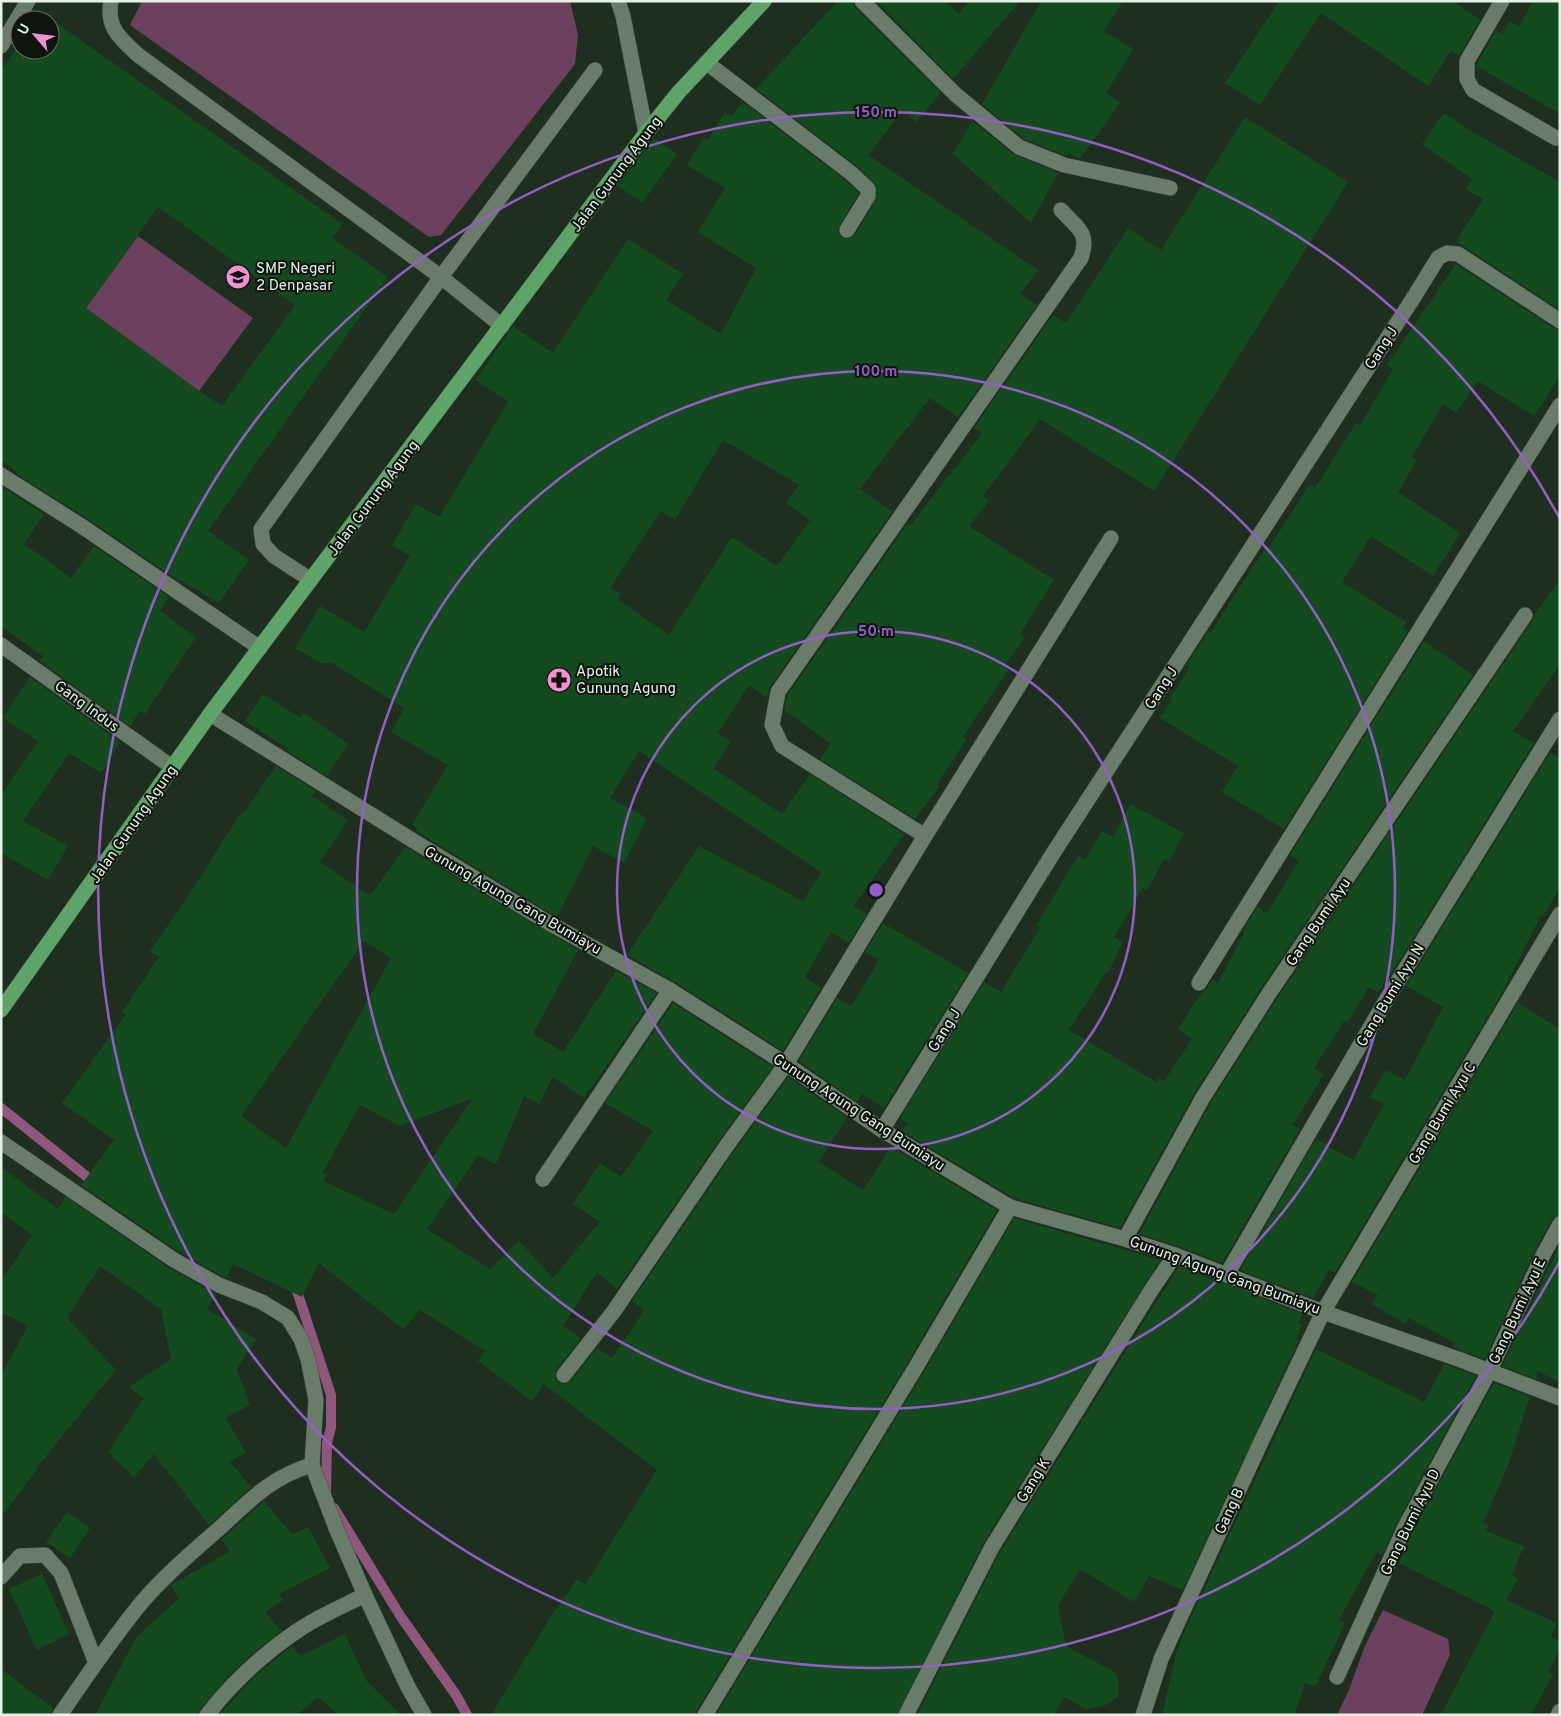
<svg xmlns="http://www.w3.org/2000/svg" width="1561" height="1716" viewBox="0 0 1561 1716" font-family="Overpass,sans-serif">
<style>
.green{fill:#6c415d}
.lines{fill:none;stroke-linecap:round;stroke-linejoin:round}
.stream{stroke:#91567d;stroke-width:10}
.building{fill:#134b1e;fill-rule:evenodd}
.minor-casing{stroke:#3d4b3e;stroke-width:16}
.major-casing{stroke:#3d4b3e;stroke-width:16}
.minor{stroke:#697c6a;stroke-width:15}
.major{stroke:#5ea368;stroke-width:15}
.ring{fill:none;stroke:#965dc9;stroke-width:2.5}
.labels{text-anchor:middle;stroke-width:4;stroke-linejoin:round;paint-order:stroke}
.street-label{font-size:15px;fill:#e6f1e6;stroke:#0e150e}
.poi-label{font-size:15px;fill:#e6f1e6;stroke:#0e150e;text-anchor:start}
.centre{fill:#965dc9;stroke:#0e150e;stroke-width:2.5}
.ring-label{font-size:15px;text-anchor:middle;font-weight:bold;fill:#965dc9;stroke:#0e150e;stroke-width:4;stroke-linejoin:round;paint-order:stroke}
</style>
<rect width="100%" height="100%" fill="#1e2f20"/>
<!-- green -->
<g class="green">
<path d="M142,1H570L578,35L575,64L441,235L429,237L130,25Z"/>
<path d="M138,236L253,318L199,391L86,308Z"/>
<path d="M1383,1610L1448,1639L1450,1655L1422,1715H1337L1349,1690L1365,1646Z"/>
</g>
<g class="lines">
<!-- stream -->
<g class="stream">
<path d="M1,1108L96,1184"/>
<path d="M294,1285L296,1288L331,1395V1427L327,1443L326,1494"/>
<path d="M334,1508L401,1617L456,1695L467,1715"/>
</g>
</g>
<!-- building -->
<g class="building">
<path d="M838,1H853L855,8L941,93L916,122L903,110L868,155L1038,270L1020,294L1037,305L958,417L930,398L860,489L892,512L770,687L767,698L749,685L718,733L731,742L713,768L782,814L810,774L904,834L854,906L867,914L849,943L831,932L805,977L821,988L783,1051L675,982L627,955L699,846L803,901L821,872L639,751L610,798L647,818L624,863L593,846L557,917L416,831L418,829L412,825L448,765L391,732L404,708L332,663H321L295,648L320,606L364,632L410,556L392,545L416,504L439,517L508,402L476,380L513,326L553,353L628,239L683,274L666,300L721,334L756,268L698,232L725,188L687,165L704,137L708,140L725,112L731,116L743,102L845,180L859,193L838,229L839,234L843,238L847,239L855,235L876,200V185L857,166L756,89ZM723,440L799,485L786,503L810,520L777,566L732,537L669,635L617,599L621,594L610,588L661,511L675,520Z"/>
<path d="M876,1H945L959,14L969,1H1020L953,79Z"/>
<path d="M1041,1H1123L1104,31L1133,49L1106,93L1120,103L1080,159L1068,153L1067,156L1024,139L982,104Z"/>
<path d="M1279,1H1453L1480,20L1459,56L1451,51L1428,86L1321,13L1260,105L1225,83Z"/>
<path d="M1533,1H1560V114L1476,66L1496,30L1502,34L1509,21L1519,26Z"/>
<path d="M42,13L342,224L332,238L388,277L208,531L249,560L219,603L180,580L179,581L88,519L16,474L17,472L1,460V71L20,44V50H50V20H37ZM158,207L295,305L222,406L199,391L86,308Z"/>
<path d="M1444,113L1471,131L1560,182V310L1456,241L1483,199L1466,189L1472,179L1422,144Z"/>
<path d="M1245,117L1348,182L1154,491L1040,419L983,496L989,501L969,526L1054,580L1020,634L1025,638L1005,665L1010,668L963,736L967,739L937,784L940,786L915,819L820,759L831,744L784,710L787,696L908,523L911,525L982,433L974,428L1053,315L1066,323L1128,228L1161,250Z"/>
<path d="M972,121L1013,154L1058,173L1031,223L953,154Z"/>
<path d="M654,138L677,154L642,203L618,186Z"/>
<path d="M1456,264L1555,329L1560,330V376L1534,416L1478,381L1456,413L1443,404L1412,457L1417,460L1398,492L1460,533L1433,576L1371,536L1342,582L1406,622L1403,627L1408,631L1284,829L1222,792L1238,766L1160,718L1172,700L1169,699L1190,667L1186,665L1209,631L1211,632L1243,582L1267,546L1269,548L1309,485L1315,488L1356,423L1360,425L1393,369L1387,365Z"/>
<path d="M5,489L44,514L24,544L71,578L94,546L169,597L160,611L196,637L145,714L140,711L130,726L40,661L43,656L1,626V495Z"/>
<path d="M1560,580V665L1513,731L1534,743L1390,976L1389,975L1378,993L1369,987L1347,1023L1344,1021L1314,1068L1324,1074L1293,1125L1300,1129L1222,1263L1178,1246L1139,1234L1210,1104L1278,997L1533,620L1534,615Z"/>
<path d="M1424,641L1473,675L1262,987L1194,1094L1120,1228L1014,1198L902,1131L907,1123L900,1118L984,982L1001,992L1040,928L1036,926L1078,856L1085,860L1102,831L1113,837L1130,804L1184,833L1169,861L1164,859L1147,890L1143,888L1114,937L1123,942L1108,973L1106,972L1069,1030L1156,1082L1159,1078L1164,1081L1192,1039L1178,1029L1202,992L1207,988L1212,979L1218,983L1244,933L1242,932L1257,907L1267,913L1299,861L1290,855Z"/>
<path d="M30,677L120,742L101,773L69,753L23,821L68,846L48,880L1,853V795L38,741L3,718Z"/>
<path d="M263,694L300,718L303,712L348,744L327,776L287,751L288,749L245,721Z"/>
<path d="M1550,753L1560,758V888L1543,916L1541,915L1502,993L1335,1273L1329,1270L1313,1298L1240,1270L1316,1139L1353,1160L1384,1105L1370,1097L1386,1070L1405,1080L1443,1007L1406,986Z"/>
<path d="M276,766L316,791L312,796L348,820L320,862L370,896L405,847L578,950L533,1034L563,1052L616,971L657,993L584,1098L553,1077L539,1104L524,1096L496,1164L478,1156L427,1229L490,1269L519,1241L553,1278L600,1222L573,1204L600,1163L621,1177L653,1131L605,1103L673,1003L773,1067L717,1143L617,1289L597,1272L563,1326L581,1338L556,1370L555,1378L559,1383L563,1384L571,1381L597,1348L612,1358L644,1311L632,1301L733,1153L788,1077L847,1117L819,1162L863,1190L891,1147L997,1210L908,1362L697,1710L696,1715H491L546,1624L577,1579L585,1585L657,1470L544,1384L532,1401L478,1361L485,1351L420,1310L403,1329L319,1263L302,1297L233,1264L226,1278L179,1252L81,1185L114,1140L62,1103L126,1014L122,1012L159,957L150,951L191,892L240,814L242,815ZM364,941L391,958L286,1148L241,1116ZM473,1098L394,1214L323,1181L327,1175L323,1172L360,1105L400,1126Z"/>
<path d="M883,923L968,973L884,1108L862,1094L857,1102L799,1061L837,998L851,1006L879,960L865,952Z"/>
<path d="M1518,1003L1560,1029V1215L1552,1219L1535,1250L1485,1359L1453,1347L1455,1343L1409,1318L1405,1324L1372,1304L1378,1295L1352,1282Z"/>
<path d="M1,1167L58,1209L66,1197L169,1268L216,1294L207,1309L256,1339L237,1369L250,1405L225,1418L246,1452L230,1462L251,1487L209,1525L154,1454L134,1477L108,1452L144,1398L129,1387L171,1359L161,1309L100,1266L68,1316L70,1317L68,1319L116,1370L37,1467L38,1469L1,1516V1375L28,1326L1,1312V1282L32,1235L1,1212Z"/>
<path d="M1014,1218L1160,1260L984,1542L897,1715H716L924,1372Z"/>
<path d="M1560,1244V1383L1538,1371L1536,1379L1502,1366Z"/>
<path d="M1179,1266L1303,1314L1298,1323L1302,1325L1296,1339L1299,1340L1183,1590L1149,1576L1134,1602L1080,1569L1058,1605L1066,1646L1118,1674V1697L1106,1705L1086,1709L1064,1697L1054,1715H917L1000,1552Z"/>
<path d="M1316,1349L1424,1402L1444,1364L1476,1376L1397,1523L1382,1555L1376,1552L1339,1620L1345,1623L1315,1687L1305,1683L1294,1715H1162L1176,1654L1185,1630Z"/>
<path d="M1494,1383L1530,1397L1508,1465L1483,1523L1489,1526L1486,1531L1524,1546L1512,1575L1518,1579L1506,1600L1557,1623L1551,1636L1560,1641V1649L1548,1672L1553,1674L1531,1715H1441L1495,1611L1399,1563L1413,1531Z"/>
<path d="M264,1501L292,1535L308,1527L330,1568L279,1594L283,1600L265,1612L281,1631L254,1652L231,1674L200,1709L198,1715H95L137,1636L179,1599L171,1585L230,1551L221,1540Z"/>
<path d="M67,1512L90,1528L70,1558L46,1542Z"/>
<path d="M42,1574L69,1634L37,1650L9,1589Z"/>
<path d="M345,1634L366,1680L401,1715H339L318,1697L297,1715H219L255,1676L292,1646L301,1656Z"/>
<path d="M1,1669L53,1708L51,1715H1Z"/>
</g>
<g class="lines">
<defs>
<g id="minor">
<path d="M111,1C106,28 120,38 138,55L441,277L502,326"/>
<path d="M618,1L623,16L646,133"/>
<path d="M862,1L955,94L1019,147L1064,165L1170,188"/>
<path d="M1502,1L1467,61V79L1473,90L1556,138"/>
<path d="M1,46L28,1"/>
<path d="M707,63L851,173L868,189V196L847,230"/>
<path d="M1,475L83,527L260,648"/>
<path d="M311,580L274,556L263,544L261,529L441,277L595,70"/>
<path d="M1,645L172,767"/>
<path d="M210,714L412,840L549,923L670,990L786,1064L882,1130L1010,1207L1125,1239L1175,1255L1323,1312L1461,1360L1560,1398"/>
<path d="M925,836L782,746L772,725L778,692L1081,258C1090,232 1077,228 1061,210"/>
<path d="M1199,983L1560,405"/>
<path d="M882,1130L1052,855L1412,300L1438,258L1447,253L1458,254L1560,321"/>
<path d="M1,1142L174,1260L219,1285L262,1302L288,1318L301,1339L308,1359L316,1400L312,1465L336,1528L365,1595L408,1687L424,1715"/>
<path d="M543,1179L670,990"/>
<path d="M1125,1239L1202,1099L1270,992L1525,615"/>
<path d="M1227,1274L1385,1002L1560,719"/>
<path d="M564,1375L614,1311L725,1148L786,1064L925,836L1111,538"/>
<path d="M1,1577L20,1556L45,1555L61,1573L96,1663"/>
<path d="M1337,1677L1405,1527L1490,1370L1543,1255L1560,1224"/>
<path d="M60,1715C86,1677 113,1637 142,1602C166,1574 195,1550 222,1526C251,1499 273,1476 312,1465"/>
<path d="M207,1715C232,1683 263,1654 297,1631C317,1617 343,1606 365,1595"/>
<path d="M705,1715L916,1367L1010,1207"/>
<path d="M906,1715L992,1547L1152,1289L1175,1255"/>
<path d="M1143,1715L1161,1659L1260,1444L1323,1312L1560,914"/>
<path d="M1558,1715L1560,1711"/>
</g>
<path id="major" d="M1,1010L210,714L646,133L678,93L764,1"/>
</defs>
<!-- minor casing -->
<use href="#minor" class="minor-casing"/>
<!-- major casing -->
<use href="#major" class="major-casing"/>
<!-- minor -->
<use href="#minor" class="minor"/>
<!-- major -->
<use href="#major" class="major"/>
</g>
<!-- distance rings -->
<g class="ring">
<circle cx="876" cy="890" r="259"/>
<circle cx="876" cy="890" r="519"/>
<path d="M1560 1261A778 778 0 1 1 1560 519"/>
</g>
<!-- icons -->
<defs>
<symbol id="school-disc" viewBox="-11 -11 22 22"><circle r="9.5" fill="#f491d3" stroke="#0e150e"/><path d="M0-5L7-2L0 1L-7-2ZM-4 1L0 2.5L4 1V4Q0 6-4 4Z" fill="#111"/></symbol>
<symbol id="pharmacy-disc" viewBox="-11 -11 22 22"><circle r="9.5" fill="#f491d3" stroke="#0e150e"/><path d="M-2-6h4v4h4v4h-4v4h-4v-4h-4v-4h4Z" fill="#111"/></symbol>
</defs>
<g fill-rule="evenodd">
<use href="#school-disc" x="224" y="263" width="28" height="28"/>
<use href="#pharmacy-disc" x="545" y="666" width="28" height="28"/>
</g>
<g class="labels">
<!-- street labels -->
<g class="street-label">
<text transform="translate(616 174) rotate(-53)" y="5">Jalan Gunung Agung</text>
<text transform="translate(1381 348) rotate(-57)" y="5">Gang J</text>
<text transform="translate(373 498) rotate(-53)" y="5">Jalan Gunung Agung</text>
<text transform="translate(1161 688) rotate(-57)" y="5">Gang J</text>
<text transform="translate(87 706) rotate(36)" y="5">Gang Indus</text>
<text transform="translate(133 824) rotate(-55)" y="5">Jalan Gunung Agung</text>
<text transform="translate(513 900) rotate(30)" y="5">Gunung Agung Gang Bumiayu</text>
<text transform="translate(1318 922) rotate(-56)" y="5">Gang Bumi Ayu</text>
<text transform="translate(1390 995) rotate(-59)" y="5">Gang Bumi Ayu N</text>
<text transform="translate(944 1030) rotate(-58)" y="5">Gang J</text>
<text transform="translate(859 1112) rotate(33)" y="5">Gunung Agung Gang Bumiayu</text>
<text transform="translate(1442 1113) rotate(-59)" y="5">Gang Bumi Ayu C</text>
<text transform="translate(1225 1275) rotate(20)" y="5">Gunung Agung Gang Bumiayu</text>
<text transform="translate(1517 1311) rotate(-65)" y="5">Gang Bumi Ayu E</text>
<text transform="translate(1033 1480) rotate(-58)" y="5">Gang K</text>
<text transform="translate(1229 1511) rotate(-65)" y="5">Gang B</text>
<text transform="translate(1410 1522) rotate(-64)" y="5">Gang Bumi Ayu D</text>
</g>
<!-- poi labels -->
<g class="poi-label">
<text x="256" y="273">SMP Negeri<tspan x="256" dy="17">2 Denpasar</tspan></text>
<text x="576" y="676">Apotik<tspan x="576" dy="17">Gunung Agung</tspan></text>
</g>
</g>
<circle cx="876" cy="890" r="8" class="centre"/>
<g class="ring-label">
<text x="876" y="117">150 m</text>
<text x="876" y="376">100 m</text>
<text x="876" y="636">50 m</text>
</g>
<!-- border -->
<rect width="1561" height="1716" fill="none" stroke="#e6f1e6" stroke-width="5"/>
<!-- north arrow -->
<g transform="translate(35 35) rotate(298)"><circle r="24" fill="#0e150e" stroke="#646d64"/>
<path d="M0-4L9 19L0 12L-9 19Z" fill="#f491d3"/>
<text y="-8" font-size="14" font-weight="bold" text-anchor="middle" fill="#e6f1e6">U</text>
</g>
</svg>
